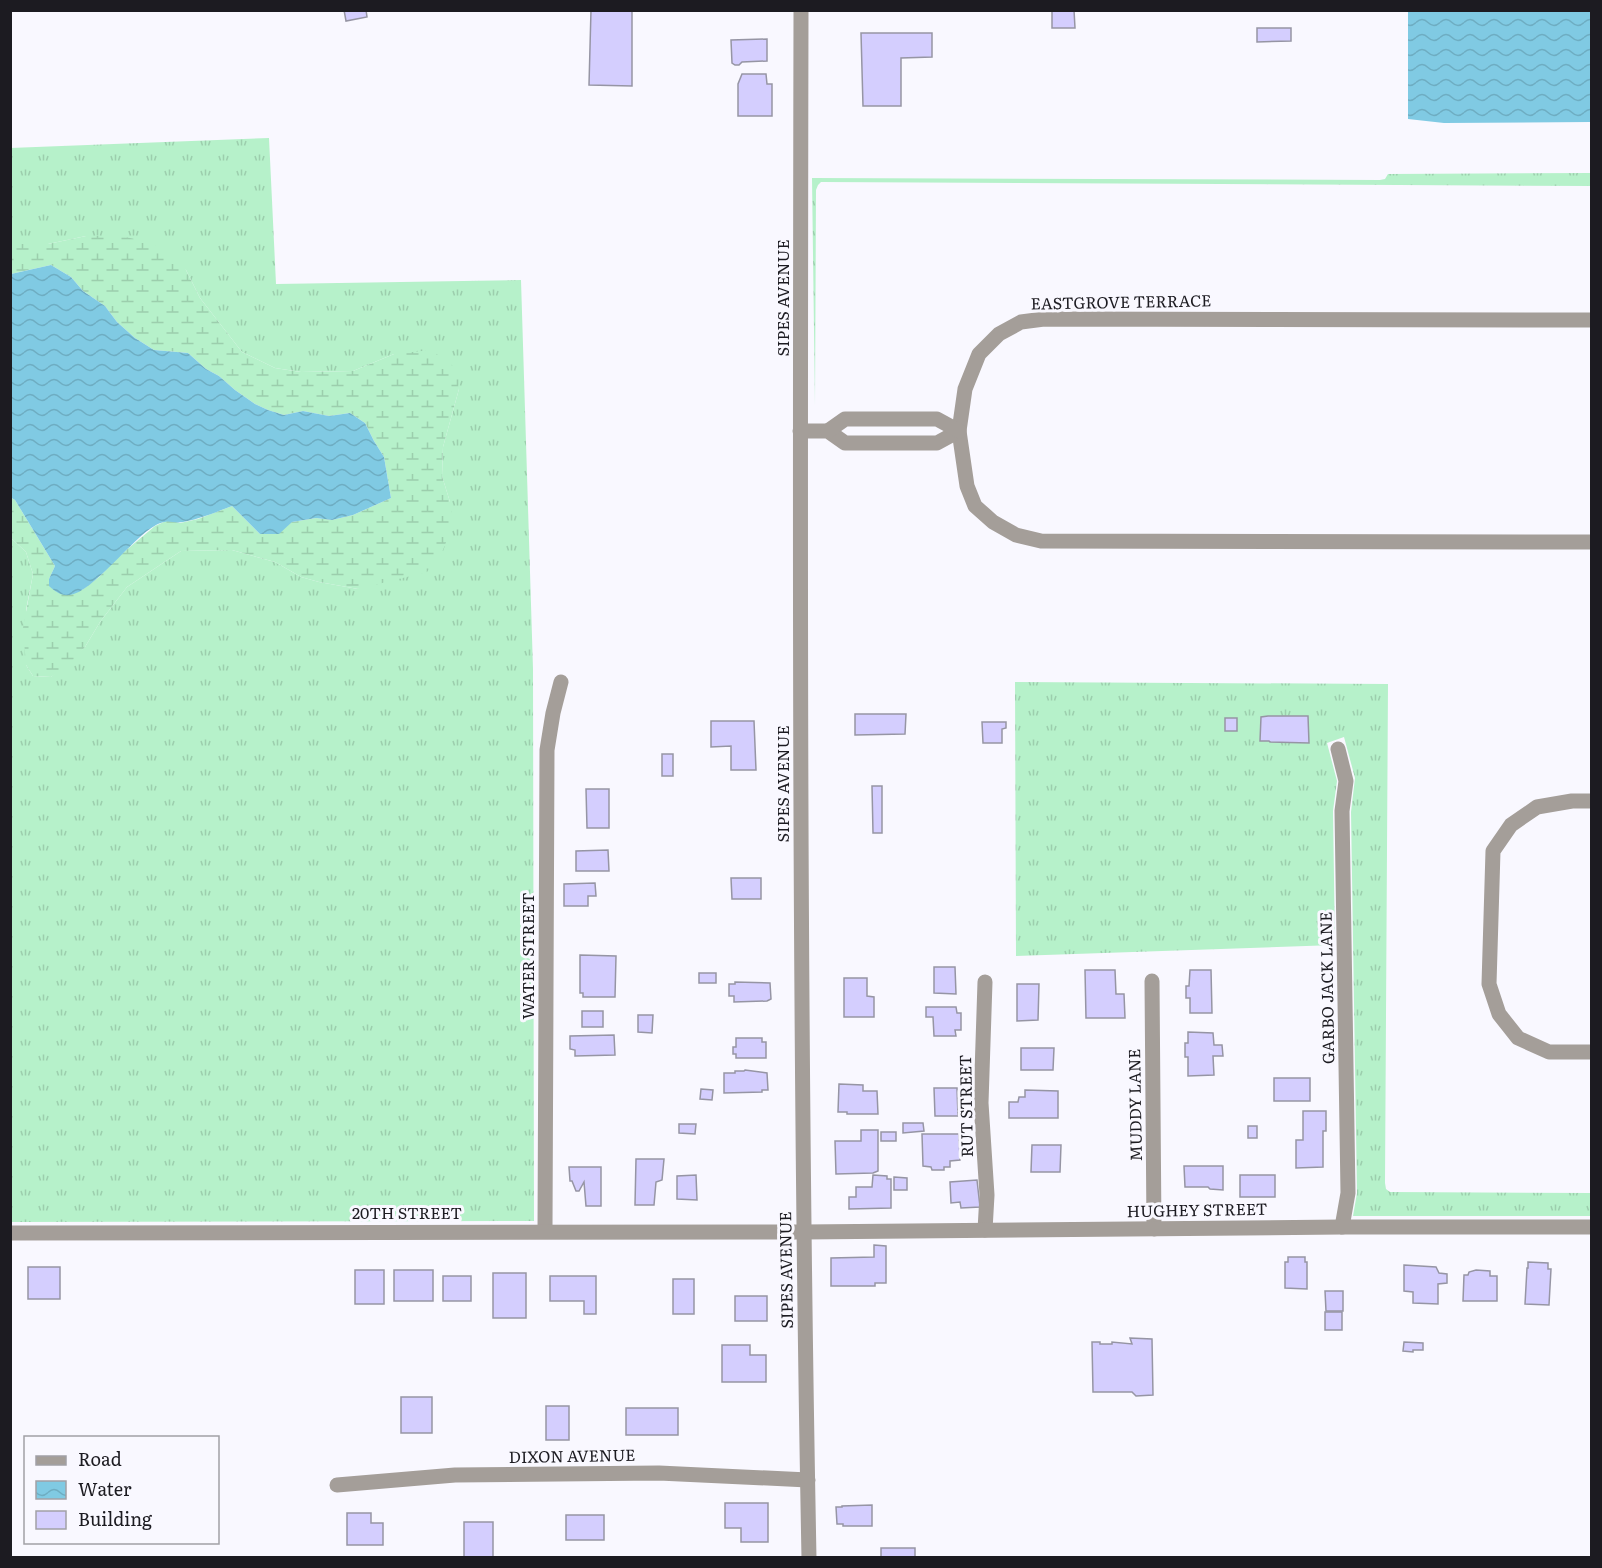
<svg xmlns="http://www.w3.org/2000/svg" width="1602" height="1568" viewBox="0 0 1602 1568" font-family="Literata,serif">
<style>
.grass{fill:url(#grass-tufts)}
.wetland{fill:url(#wetland-marsh)}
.water{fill:url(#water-waves)}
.building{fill:#d4cefe;stroke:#9695a4;stroke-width:1.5}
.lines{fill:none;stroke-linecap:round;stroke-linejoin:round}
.minor{stroke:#a49e99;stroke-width:15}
.tertiary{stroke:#a49e99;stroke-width:15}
.labels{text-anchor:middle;stroke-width:6;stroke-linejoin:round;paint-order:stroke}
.street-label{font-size:16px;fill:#1c1b21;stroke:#f9f8ff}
</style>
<defs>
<pattern id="grass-tufts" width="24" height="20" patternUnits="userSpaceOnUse" patternTransform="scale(1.5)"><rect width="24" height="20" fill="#b6f1ca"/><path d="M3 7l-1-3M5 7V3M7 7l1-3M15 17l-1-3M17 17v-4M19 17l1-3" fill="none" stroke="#9ccead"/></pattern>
<pattern id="wetland-marsh" width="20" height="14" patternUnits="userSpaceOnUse" patternTransform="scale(1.5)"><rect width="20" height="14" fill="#b6f1ca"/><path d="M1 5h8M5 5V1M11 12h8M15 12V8" fill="none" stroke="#9ccead"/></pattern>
<pattern id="water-waves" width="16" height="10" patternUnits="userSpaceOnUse" patternTransform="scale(1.5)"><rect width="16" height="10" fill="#80cae3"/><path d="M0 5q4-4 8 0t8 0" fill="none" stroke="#6eadc2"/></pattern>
</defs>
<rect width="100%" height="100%" fill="#f9f8ff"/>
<!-- grass -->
<g class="grass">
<path d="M269,138L276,284L521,280L533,669L534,1221L11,1222V538L26,552L33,574L26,610V665L33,676L51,677L85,647L100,622L127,587L181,551L232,550L275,562L301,577L319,582L358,589L450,502L442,476L443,447L459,389L394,354L353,371L301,372L275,368L242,352L200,298L186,270L86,236L48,244H11L10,148Z"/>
<path d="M1591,173V186L821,182L818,185L816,190L815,406L812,178L1380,180L1385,179L1388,174Z"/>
<path d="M1015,682L1388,684L1385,1183L1386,1189L1390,1192L1591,1193V1216H1353L1357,1193L1351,812L1355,778L1344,737L1327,743L1337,781L1333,811L1335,945L1016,956Z"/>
</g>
<!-- wetland -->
<path class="wetland" d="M86,236H120L150,242L172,255L186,270L200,298L242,352L275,368L301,372L353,371L394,354L431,350L453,366L459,389L443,447L442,476L450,502L453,524L443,550L427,572L358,589L319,582L301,577L275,562L232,550L181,551L127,587L100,622L85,647L68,666L51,677L33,676L26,665L23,628L33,574L26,552L11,538L10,497L15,500L55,566L49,579L82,590L99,577L118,557L155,526L168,520L180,523L198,519L232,506L260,534L292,522L316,518L332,520L353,515L391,498L384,457L374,441L365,423L350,413L329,416L303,411L284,415L268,410L255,404L235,390L219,376L206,369L188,353L154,350L135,338L117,322L105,306L83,291L71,277L51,265L11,274V244H48Z"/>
<!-- water -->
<g class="water">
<path d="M1408,11H1591V122L1444,123L1408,119Z"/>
<path d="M51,265L71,277L83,291L105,306L117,322L135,338L154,350L188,353L206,369L219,376L235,390L255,404L268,410L284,415L303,411L329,416L350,413L365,423L374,441L384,457L391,498L353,515L332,520L316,518L292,522L279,534H260L232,506C216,512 200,519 183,522C171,524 170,518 156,525C132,538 93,592 70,595C61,596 56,592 49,586V579L55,566L15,500L10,497L11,274Z"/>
</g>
<!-- building -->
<g class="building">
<path d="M344,10H366L367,17L346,21Z"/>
<path d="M591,10H632V86L589,85Z"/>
<path d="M1052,10H1074L1075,28H1052Z"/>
<path d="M1257,28H1291V41L1257,42Z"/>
<path d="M861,33H932V57L901,58V106H863Z"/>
<path d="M767,39V61L742,62L739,65H735L732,63L731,40Z"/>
<path d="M742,74H766L767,84H772V116H738V84Z"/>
<path d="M855,714H906L905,734L855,735Z"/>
<path d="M1268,716H1308L1309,743L1270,742L1269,741H1260L1261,717Z"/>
<rect x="1225" y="718" width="12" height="13"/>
<path d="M711,721H754L756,770H731V746L711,747Z"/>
<path d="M982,722H1006V728L1002,729V743H983Z"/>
<rect x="662" y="754" width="11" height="22"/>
<path d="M872,786H882V833H873Z"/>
<path d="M586,789H609V828H587Z"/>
<path d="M608,850L609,871H576V851Z"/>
<path d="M731,878H761V899H732Z"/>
<path d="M595,883L596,896H588V906H564V884Z"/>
<path d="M580,955L616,956L615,997H583V993H580Z"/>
<path d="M934,967H955L956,994L934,993Z"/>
<path d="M1085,970H1115L1116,994H1124L1125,1018H1086Z"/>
<path d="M1190,970H1211L1212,1013H1190V998H1186V986H1189Z"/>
<rect x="699" y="973" width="17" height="10"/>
<path d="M844,978H867V996L874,997V1017H844Z"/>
<path d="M735,982L770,983L771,999L767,1001L734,1002V996H729V984H735Z"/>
<path d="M1017,984H1039L1038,1020L1017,1021Z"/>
<path d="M926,1007H956L957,1013H961V1030H955L956,1036H934L933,1017H926Z"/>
<rect x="582" y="1011" width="21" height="16"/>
<path d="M638,1015H653L652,1033L638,1032Z"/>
<path d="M1188,1032L1213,1033L1214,1045H1222L1223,1056H1213L1214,1075L1188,1076V1057H1185V1043H1188Z"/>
<path d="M614,1035L615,1055L575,1056V1050L570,1049V1036Z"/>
<path d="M736,1038H762V1042H766V1058H736V1054H733V1047H736Z"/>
<path d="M1021,1048H1054L1053,1070H1021Z"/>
<path d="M745,1070L767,1073L768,1090H762V1092L724,1093V1073H735V1071H744Z"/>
<rect x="1274" y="1078" width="36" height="23"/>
<path d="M839,1084L863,1085V1091H877L878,1114H847V1112H838Z"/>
<path d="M934,1088H957L958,1116H935Z"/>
<path d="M701,1089L713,1090L712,1100L700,1099Z"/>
<path d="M1025,1090L1058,1091V1118H1009V1102H1018L1019,1097H1025Z"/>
<path d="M1303,1111H1326V1131H1323V1167L1296,1168V1140H1303Z"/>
<path d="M903,1123H923L924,1131L903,1133Z"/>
<path d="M679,1124H696L695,1134L679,1133Z"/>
<rect x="1248" y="1126" width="9" height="12"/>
<path d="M861,1130H878V1171L873,1173L836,1174L835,1141H861Z"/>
<rect x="881" y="1132" width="15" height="9"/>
<path d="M922,1134H959L960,1160L950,1161V1167H944V1170H932L931,1167L923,1166Z"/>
<path d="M1032,1145H1061L1060,1172H1031Z"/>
<path d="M636,1159H664L662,1180L656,1182L654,1205H635Z"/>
<path d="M1184,1166H1223V1190L1210,1189L1208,1187H1185Z"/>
<path d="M569,1167H601V1206H586L584,1182L579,1191H576L572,1181H570Z"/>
<path d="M696,1175L697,1200L677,1199V1176Z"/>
<path d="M873,1175L887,1176V1179H891V1208L849,1209V1197H856V1187H872Z"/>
<rect x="1240" y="1175" width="35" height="22"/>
<path d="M894,1177L907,1178V1190H894Z"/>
<path d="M977,1180L980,1207L961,1208L960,1202L951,1203L950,1182Z"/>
<path d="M874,1245L886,1246V1283H875V1286H831V1258L874,1257Z"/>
<path d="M1288,1257H1305V1262H1307V1289L1285,1288V1262H1288Z"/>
<path d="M1528,1262L1548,1263V1269H1551L1549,1305L1525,1304L1527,1268H1528Z"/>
<path d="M1404,1265L1436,1267L1439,1273L1447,1274V1283L1438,1284V1304L1413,1303V1292L1404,1291Z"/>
<rect x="28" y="1267" width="32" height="32"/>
<rect x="355" y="1270" width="29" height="34"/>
<rect x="394" y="1270" width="39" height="31"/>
<path d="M1476,1270L1490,1271V1276H1497V1301H1463L1464,1275H1468L1469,1272Z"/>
<rect x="493" y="1273" width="33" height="45"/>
<rect x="443" y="1276" width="28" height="25"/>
<path d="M550,1276H596V1314H584V1301H550Z"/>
<rect x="673" y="1279" width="21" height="35"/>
<path d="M1325,1291H1343V1311H1326Z"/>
<rect x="735" y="1296" width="32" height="25"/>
<rect x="1325" y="1312" width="17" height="18"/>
<path d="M1130,1338L1152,1339L1153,1395L1136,1396L1132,1392H1093L1092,1342H1100V1344H1112V1342L1132,1344Z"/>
<path d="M1404,1342L1423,1343V1350H1413V1352L1403,1351Z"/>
<path d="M722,1345H750V1355H766V1382H722Z"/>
<rect x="401" y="1397" width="31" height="36"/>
<rect x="546" y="1406" width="23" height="34"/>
<rect x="626" y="1408" width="52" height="27"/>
<path d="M725,1503H768V1542H741V1528H725Z"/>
<path d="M872,1505V1526H843V1524H837L836,1507H842V1506Z"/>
<path d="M347,1513H371V1523H383V1545H347Z"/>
<rect x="566" y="1515" width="38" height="25"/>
<rect x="464" y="1522" width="29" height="36"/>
<rect x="881" y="1548" width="34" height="10"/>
</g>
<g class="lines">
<!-- minor -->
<g class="minor">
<path d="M1592,320L1044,319L1021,322L999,334L979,354L965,389L959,431L967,486L975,506L993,522L1016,535L1041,541L1592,542"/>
<path d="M800,431H828L845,443H937L959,431"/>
<path d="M828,431L845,419H937L959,431"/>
<path d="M1338,749L1346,781L1342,811L1348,1193L1342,1227"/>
<path d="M1592,801H1572L1537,807L1511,825L1493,851L1489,984L1499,1014L1518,1038L1549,1052H1592"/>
<path d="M1152,981L1154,1229"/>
<path d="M985,1230L987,1195L981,1103L985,982"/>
<path d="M545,1231L547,750L553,713L561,682"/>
<path d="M10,1233L803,1232L1342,1227H1592"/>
<path d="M337,1485L455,1475L659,1473L808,1480"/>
</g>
<!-- tertiary -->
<path class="tertiary" d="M801,10C800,526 799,1042 809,1558"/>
</g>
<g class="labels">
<!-- street labels -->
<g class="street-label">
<text transform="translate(783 298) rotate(-90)" y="6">SIPES AVENUE</text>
<text transform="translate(1121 302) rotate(-1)" y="6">EASTGROVE TERRACE</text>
<text transform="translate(783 784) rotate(-90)" y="6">SIPES AVENUE</text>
<text transform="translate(528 956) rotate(-90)" y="6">WATER STREET</text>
<text transform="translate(1327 988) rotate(-91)" y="6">GARBO JACK LANE</text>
<text transform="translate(1135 1105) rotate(-91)" y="6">MUDDY LANE</text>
<text transform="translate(966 1106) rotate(-91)" y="6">RUT STREET</text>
<text transform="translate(1197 1210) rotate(-1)" y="6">HUGHEY STREET</text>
<text x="407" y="1219">20TH STREET</text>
<text transform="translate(786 1270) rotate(-91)" y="6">SIPES AVENUE</text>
<text transform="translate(572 1456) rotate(-1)" y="6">DIXON AVENUE</text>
</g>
</g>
<!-- border -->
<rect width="1602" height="1568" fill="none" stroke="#1c1b21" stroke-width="24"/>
<!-- legend -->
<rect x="24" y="1436" width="195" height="108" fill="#f9f8ff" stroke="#a1a0a6" stroke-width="1.5"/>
<rect x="36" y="1456" width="30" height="9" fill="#a49e99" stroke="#a1a0a6" stroke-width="1.5"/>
<text x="78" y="1466" font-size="18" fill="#1c1b21">Road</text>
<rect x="36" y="1481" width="30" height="18" fill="url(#water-waves)" stroke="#a1a0a6" stroke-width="1.5"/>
<text x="78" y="1496" font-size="18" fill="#1c1b21">Water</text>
<rect x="36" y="1511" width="30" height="18" fill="#d4cefe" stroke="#a1a0a6" stroke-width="1.5"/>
<text x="78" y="1526" font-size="18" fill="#1c1b21">Building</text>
</svg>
